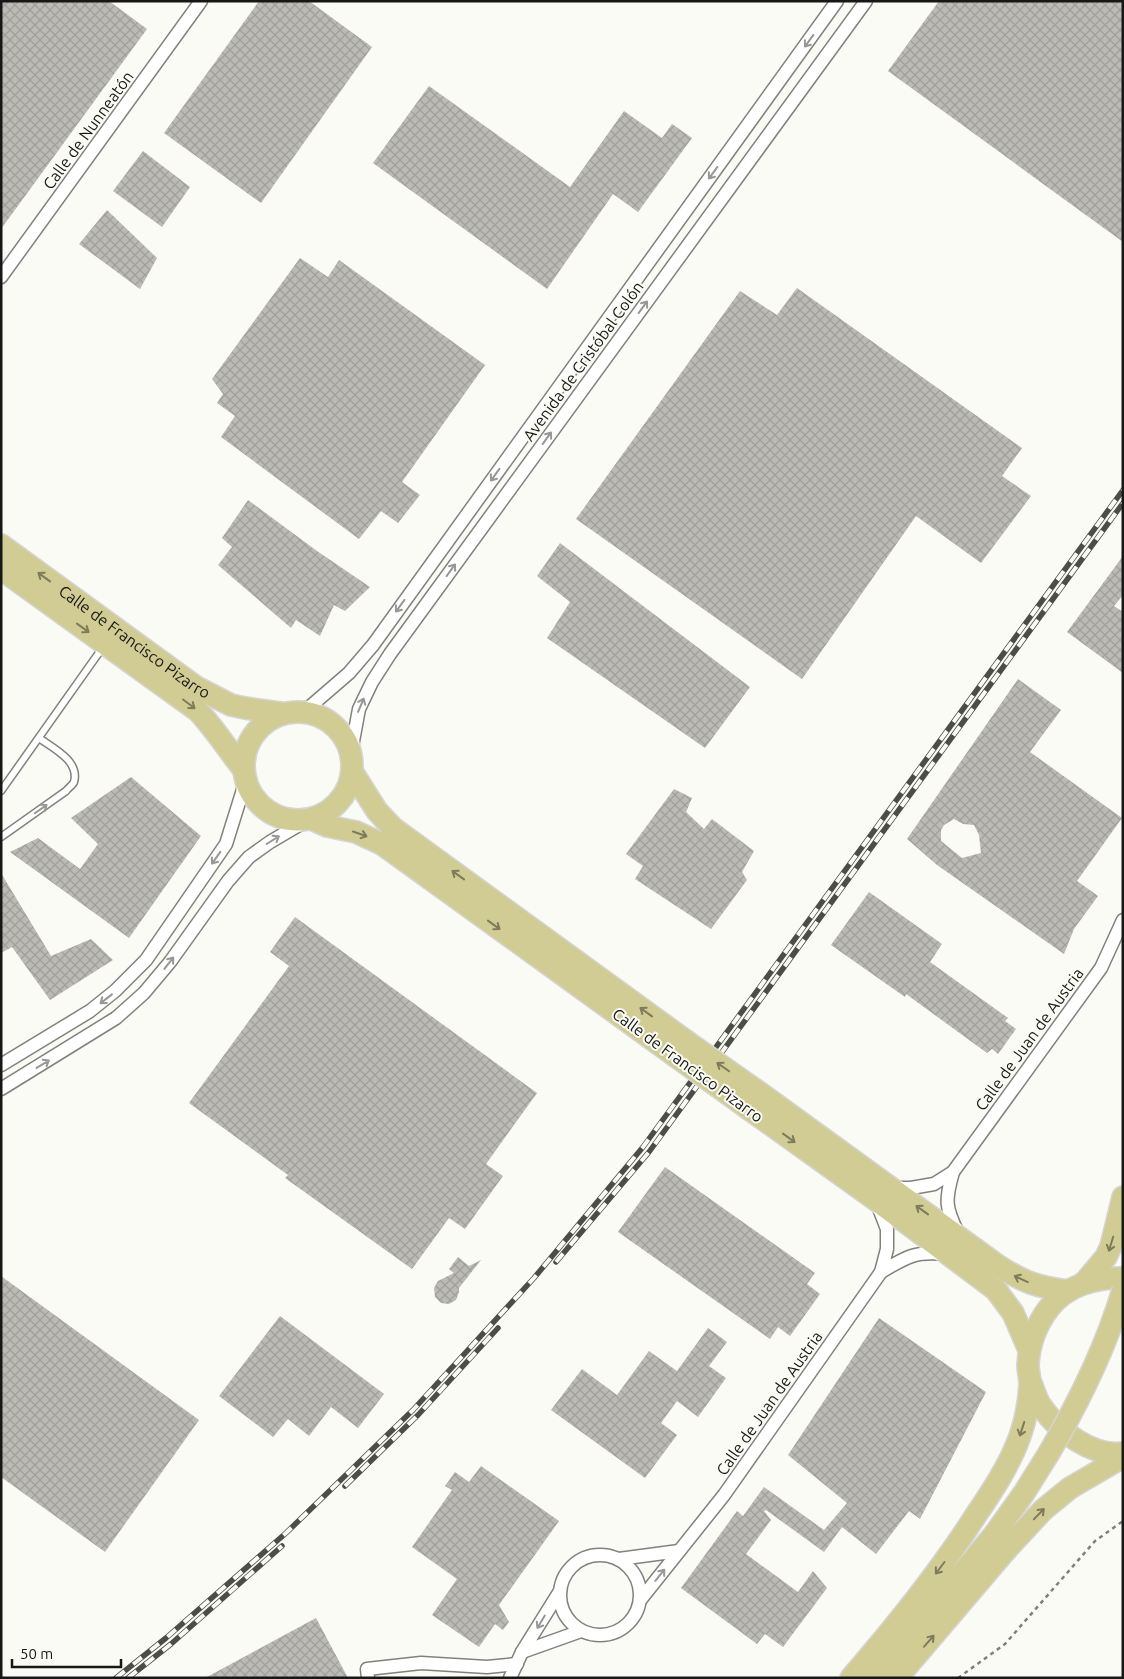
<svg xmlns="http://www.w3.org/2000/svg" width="1124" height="1679" viewBox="0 0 1124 1679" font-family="Ubuntu,sans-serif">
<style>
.building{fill:url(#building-cross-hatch);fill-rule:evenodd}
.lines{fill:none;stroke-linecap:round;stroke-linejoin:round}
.service-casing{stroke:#82817c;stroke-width:9}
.minor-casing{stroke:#82817c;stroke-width:15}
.primary-casing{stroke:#d5d5d5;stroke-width:24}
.path{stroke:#7f7f7b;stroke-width:2.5;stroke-dasharray:4 4;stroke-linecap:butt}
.service{stroke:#fff;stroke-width:6}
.minor{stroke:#fff;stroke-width:12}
.primary{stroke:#d1cc94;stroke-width:21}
.rail-casing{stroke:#4c4c49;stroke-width:5.5}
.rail{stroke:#fbfbf5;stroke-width:4;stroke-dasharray:11;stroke-linecap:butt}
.primary-bridge-casing{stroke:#d5d5d5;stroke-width:24;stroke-linecap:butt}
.primary-bridge{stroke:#d1cc94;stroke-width:21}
.oneway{stroke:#979796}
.oneway2{stroke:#7d7b5b}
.labels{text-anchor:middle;stroke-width:4;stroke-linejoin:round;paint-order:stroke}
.street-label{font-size:16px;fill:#171715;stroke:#fbfbf5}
</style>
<defs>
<pattern id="building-cross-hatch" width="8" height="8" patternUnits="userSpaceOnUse" patternTransform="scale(1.25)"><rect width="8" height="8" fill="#bbbab4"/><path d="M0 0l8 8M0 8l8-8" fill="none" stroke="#a09f9a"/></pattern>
</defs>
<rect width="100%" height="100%" fill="#fbfbf5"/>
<!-- building -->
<g class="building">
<path d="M1,1H109L147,29L1,229Z"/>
<path d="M259,1H309L372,47L261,203L164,133Z"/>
<path d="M939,1H1123V242L888,71Z"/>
<path d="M429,86L570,187L624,111L662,138L672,124L692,138L638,212L613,194L547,289L373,163Z"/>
<path d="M143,151L190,187L162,227L113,191Z"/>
<path d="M107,210L157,258L140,289L79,244Z"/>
<path d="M300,258L328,277L339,260L485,365L402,482L420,495L398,523L381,511L359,539L221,437L235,416L217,403L223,394L212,379Z"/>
<path d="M797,288L1022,448L1002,476L1031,496L981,563L916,516L802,679L576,519L740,291L777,315Z"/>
<path d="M248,500L317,551L370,587L345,611L334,605L320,636L296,620L291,628L218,565L232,547L222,538Z"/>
<path d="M560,543L750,687L705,748L547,638L570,602L537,576Z"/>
<path d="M1123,556V595L1114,606L1123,612V673L1067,632Z"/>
<path d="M1018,679L1061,710L1030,752L1122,818L1077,881L1098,896L1074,929L1064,954L937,865L907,839ZM954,819L963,824L974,825L979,835L981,853L962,858L941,841V830L944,825Z"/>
<path d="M131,777L201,836L129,938L10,852L38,838L80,869L98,844L71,818Z"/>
<path d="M674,789L692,798L686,812L704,829L712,819L754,851L742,872L747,880L711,929L635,879L643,866L626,854Z"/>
<path d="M1,873L51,956L91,939L113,960L50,1000L12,947L1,953Z"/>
<path d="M869,892L942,944L930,962L1008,1018L1005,1021L1016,1029L998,1054L992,1049L987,1053L906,994L905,997L831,945Z"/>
<path d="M295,917L537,1093L486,1164L503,1176L465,1229L449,1218L412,1269L285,1178L288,1175L189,1103L289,966L270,952Z"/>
<path d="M665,1167L815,1273L807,1284L820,1294L790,1336L778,1327L770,1339L618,1232Z"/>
<path d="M458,1257L469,1266L481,1260L459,1288V1292L456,1300L449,1304L441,1303L435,1297L434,1288L438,1281L454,1273L449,1269Z"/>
<path d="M1,1276L199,1420L105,1552L1,1477Z"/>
<path d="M280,1316L384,1394L358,1428L331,1407L309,1436L288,1419L273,1437L219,1396Z"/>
<path d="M879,1318L986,1392L920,1519L909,1511L876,1554L842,1527L824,1552L766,1510L764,1511L771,1520L746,1554L798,1592L813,1571L827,1588L783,1647L765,1634L757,1644L681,1588L737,1511L743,1516L764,1487L824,1530L847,1503L788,1455Z"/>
<path d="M708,1328L727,1342L709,1366L726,1378L698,1417L677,1401L661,1423L677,1435L645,1478L551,1410L582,1369L617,1395L649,1351L677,1371Z"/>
<path d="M481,1466L559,1521L499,1605L509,1622L503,1630L495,1624L479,1647L432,1615L457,1579L412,1547L452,1490L445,1486L455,1472L469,1482Z"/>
<path d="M316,1618L348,1678H205Z"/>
</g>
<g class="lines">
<defs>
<g id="service">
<path d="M1,791L103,647"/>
<path d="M1,837L66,791C68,788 73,785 74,782C80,761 53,748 39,738"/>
</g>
<g id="minor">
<path d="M1,277L201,1"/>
<path d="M305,711L349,673L373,645L837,1"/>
<path d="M351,752L359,709L372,682L390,654L866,1"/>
<path d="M1,1065L90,1011L115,991L146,960L226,844L246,780"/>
<path d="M1,1089L116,1018L144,993L170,962L228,881L249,857L270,842L304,822"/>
<path d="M953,1172L1101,968L1123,920"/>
<path d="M893,1188H911L934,1184L953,1172C945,1200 945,1207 958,1233"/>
<path d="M877,1203L887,1229V1249L881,1272C906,1257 915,1251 945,1254"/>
<circle cx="600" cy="1595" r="40"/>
<path d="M619,1559L679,1551"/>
<path d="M641,1599L724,1495L881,1272"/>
<path d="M522,1652L581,1631"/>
<path d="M368,1678L367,1669L421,1663L487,1667L517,1664"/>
<path d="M510,1678L522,1652L560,1591"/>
</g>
<g id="primary">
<path id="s1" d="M1,545L196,687L231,705L245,708L280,713"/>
<path d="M1,569L198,711C215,729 228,750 244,770"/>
<circle cx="298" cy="766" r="54"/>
<path d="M353,773L377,811L393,828L686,1041"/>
<path d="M314,820L327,826L356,832L382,844L674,1055"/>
<path d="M760,1093L997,1265C1023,1282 1037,1287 1068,1291"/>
<path d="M749,1109L876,1200L996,1290L1013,1313L1029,1350"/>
<path d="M1084,1283L1106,1257L1111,1246L1123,1197"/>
<path d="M1030,1381C1034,1389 1036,1399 1041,1406C1058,1431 1092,1457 1123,1453"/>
<path d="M851,1678C896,1626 939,1573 976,1515C993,1490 1010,1464 1020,1436C1026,1419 1029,1401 1030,1384C1030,1377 1028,1371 1028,1365C1029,1344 1036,1325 1049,1308C1066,1286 1095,1277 1123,1278"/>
<path d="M874,1678L994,1535L1024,1493L1049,1453"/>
<path d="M897,1678L1006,1550L1043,1510L1070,1488L1123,1457"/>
</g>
</defs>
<!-- service casing -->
<use href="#service" class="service-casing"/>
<!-- minor casing -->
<use href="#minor" class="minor-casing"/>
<!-- primary casing -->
<use href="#primary" class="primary-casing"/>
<!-- path -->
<path class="path" d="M958,1678L1005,1644L1095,1541L1123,1521"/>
<!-- service -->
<use href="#service" class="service"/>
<!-- minor -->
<use href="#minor" class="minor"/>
<!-- primary -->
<use href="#primary" class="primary"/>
<defs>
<g id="rail">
<path d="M556,1262L649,1152L1123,503"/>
<path d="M345,1486L418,1415L498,1328"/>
<path d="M116,1678L166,1638L286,1533L413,1410L534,1278L643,1147L1123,490"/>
<path d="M128,1678L171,1644L282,1546"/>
</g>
</defs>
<!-- rail casing -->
<use href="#rail" class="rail-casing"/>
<!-- rail -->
<use href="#rail" class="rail"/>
<defs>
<g id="primary-bridge">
<path d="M686,1041L760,1093"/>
<path d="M674,1055L749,1109"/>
<path d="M1049,1453C1079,1402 1106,1347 1123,1290"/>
</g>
</defs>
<!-- primary-bridge casing -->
<use href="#primary-bridge" class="primary-bridge-casing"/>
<!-- primary-bridge -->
<use href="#primary-bridge" class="primary-bridge"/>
</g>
<!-- one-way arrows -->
<defs><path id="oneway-shaft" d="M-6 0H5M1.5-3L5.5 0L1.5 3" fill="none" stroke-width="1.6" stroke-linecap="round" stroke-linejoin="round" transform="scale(1.25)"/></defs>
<g class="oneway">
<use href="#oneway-shaft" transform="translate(809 41) rotate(126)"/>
<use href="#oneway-shaft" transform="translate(713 173) rotate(126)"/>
<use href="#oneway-shaft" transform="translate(643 307) rotate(-54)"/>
<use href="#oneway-shaft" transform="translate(547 438) rotate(-54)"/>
<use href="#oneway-shaft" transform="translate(495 475) rotate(126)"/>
<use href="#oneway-shaft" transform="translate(451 570) rotate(-54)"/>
<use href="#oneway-shaft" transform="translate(400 606) rotate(126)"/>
<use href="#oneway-shaft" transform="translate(361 705) rotate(-67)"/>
<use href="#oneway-shaft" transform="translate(41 809) rotate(-35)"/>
<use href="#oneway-shaft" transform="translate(273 840) rotate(-32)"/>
<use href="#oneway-shaft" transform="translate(216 858) rotate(125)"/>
<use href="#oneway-shaft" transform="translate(169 963) rotate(-52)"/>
<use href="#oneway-shaft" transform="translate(106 999) rotate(142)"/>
<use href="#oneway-shaft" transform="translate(43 1064) rotate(-31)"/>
<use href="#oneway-shaft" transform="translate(660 1575) rotate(-51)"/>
<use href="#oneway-shaft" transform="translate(541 1622) rotate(121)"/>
</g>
<g class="oneway2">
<use href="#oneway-shaft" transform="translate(44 577) rotate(-144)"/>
<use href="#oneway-shaft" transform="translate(83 628) rotate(36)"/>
<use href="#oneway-shaft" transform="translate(189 704) rotate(37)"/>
<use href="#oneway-shaft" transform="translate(360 834) rotate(19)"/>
<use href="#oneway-shaft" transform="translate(458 875) rotate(-144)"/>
<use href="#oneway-shaft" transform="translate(494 925) rotate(36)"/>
<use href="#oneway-shaft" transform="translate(646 1012) rotate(-144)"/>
<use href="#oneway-shaft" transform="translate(723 1067) rotate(-145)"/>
<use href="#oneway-shaft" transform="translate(789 1138) rotate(36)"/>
<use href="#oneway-shaft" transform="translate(922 1210) rotate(-144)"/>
<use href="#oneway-shaft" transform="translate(1111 1244) rotate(107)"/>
<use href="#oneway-shaft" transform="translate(1021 1279) rotate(-155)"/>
<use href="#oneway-shaft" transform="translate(1022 1429) rotate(108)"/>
<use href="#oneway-shaft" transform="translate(1039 1514) rotate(-46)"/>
<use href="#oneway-shaft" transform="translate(940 1568) rotate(127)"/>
<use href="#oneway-shaft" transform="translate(929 1641) rotate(-49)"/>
</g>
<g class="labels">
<!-- street labels -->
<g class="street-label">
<text transform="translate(88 130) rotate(-54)" y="6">Calle de Nunneatón</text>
<text transform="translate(583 361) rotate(-54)" y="6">Avenida de Cristóbal Colón</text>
<text dy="6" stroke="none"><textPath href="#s1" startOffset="165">Calle de Francisco Pizarro</textPath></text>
<text transform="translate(1029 1039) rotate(-54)" y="6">Calle de Juan de Austria</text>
<text transform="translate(688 1065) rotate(36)" y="6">Calle de Francisco Pizarro</text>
<text transform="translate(769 1403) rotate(-55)" y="6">Calle de Juan de Austria</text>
</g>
</g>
<!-- border -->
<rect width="1124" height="1679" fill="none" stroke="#171715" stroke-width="5"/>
<!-- scale -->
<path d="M12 1659v8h109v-8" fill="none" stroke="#171715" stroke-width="2.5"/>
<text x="20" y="1659" font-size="15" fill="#171715" stroke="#fbfbf5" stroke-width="4" paint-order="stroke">50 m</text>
</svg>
